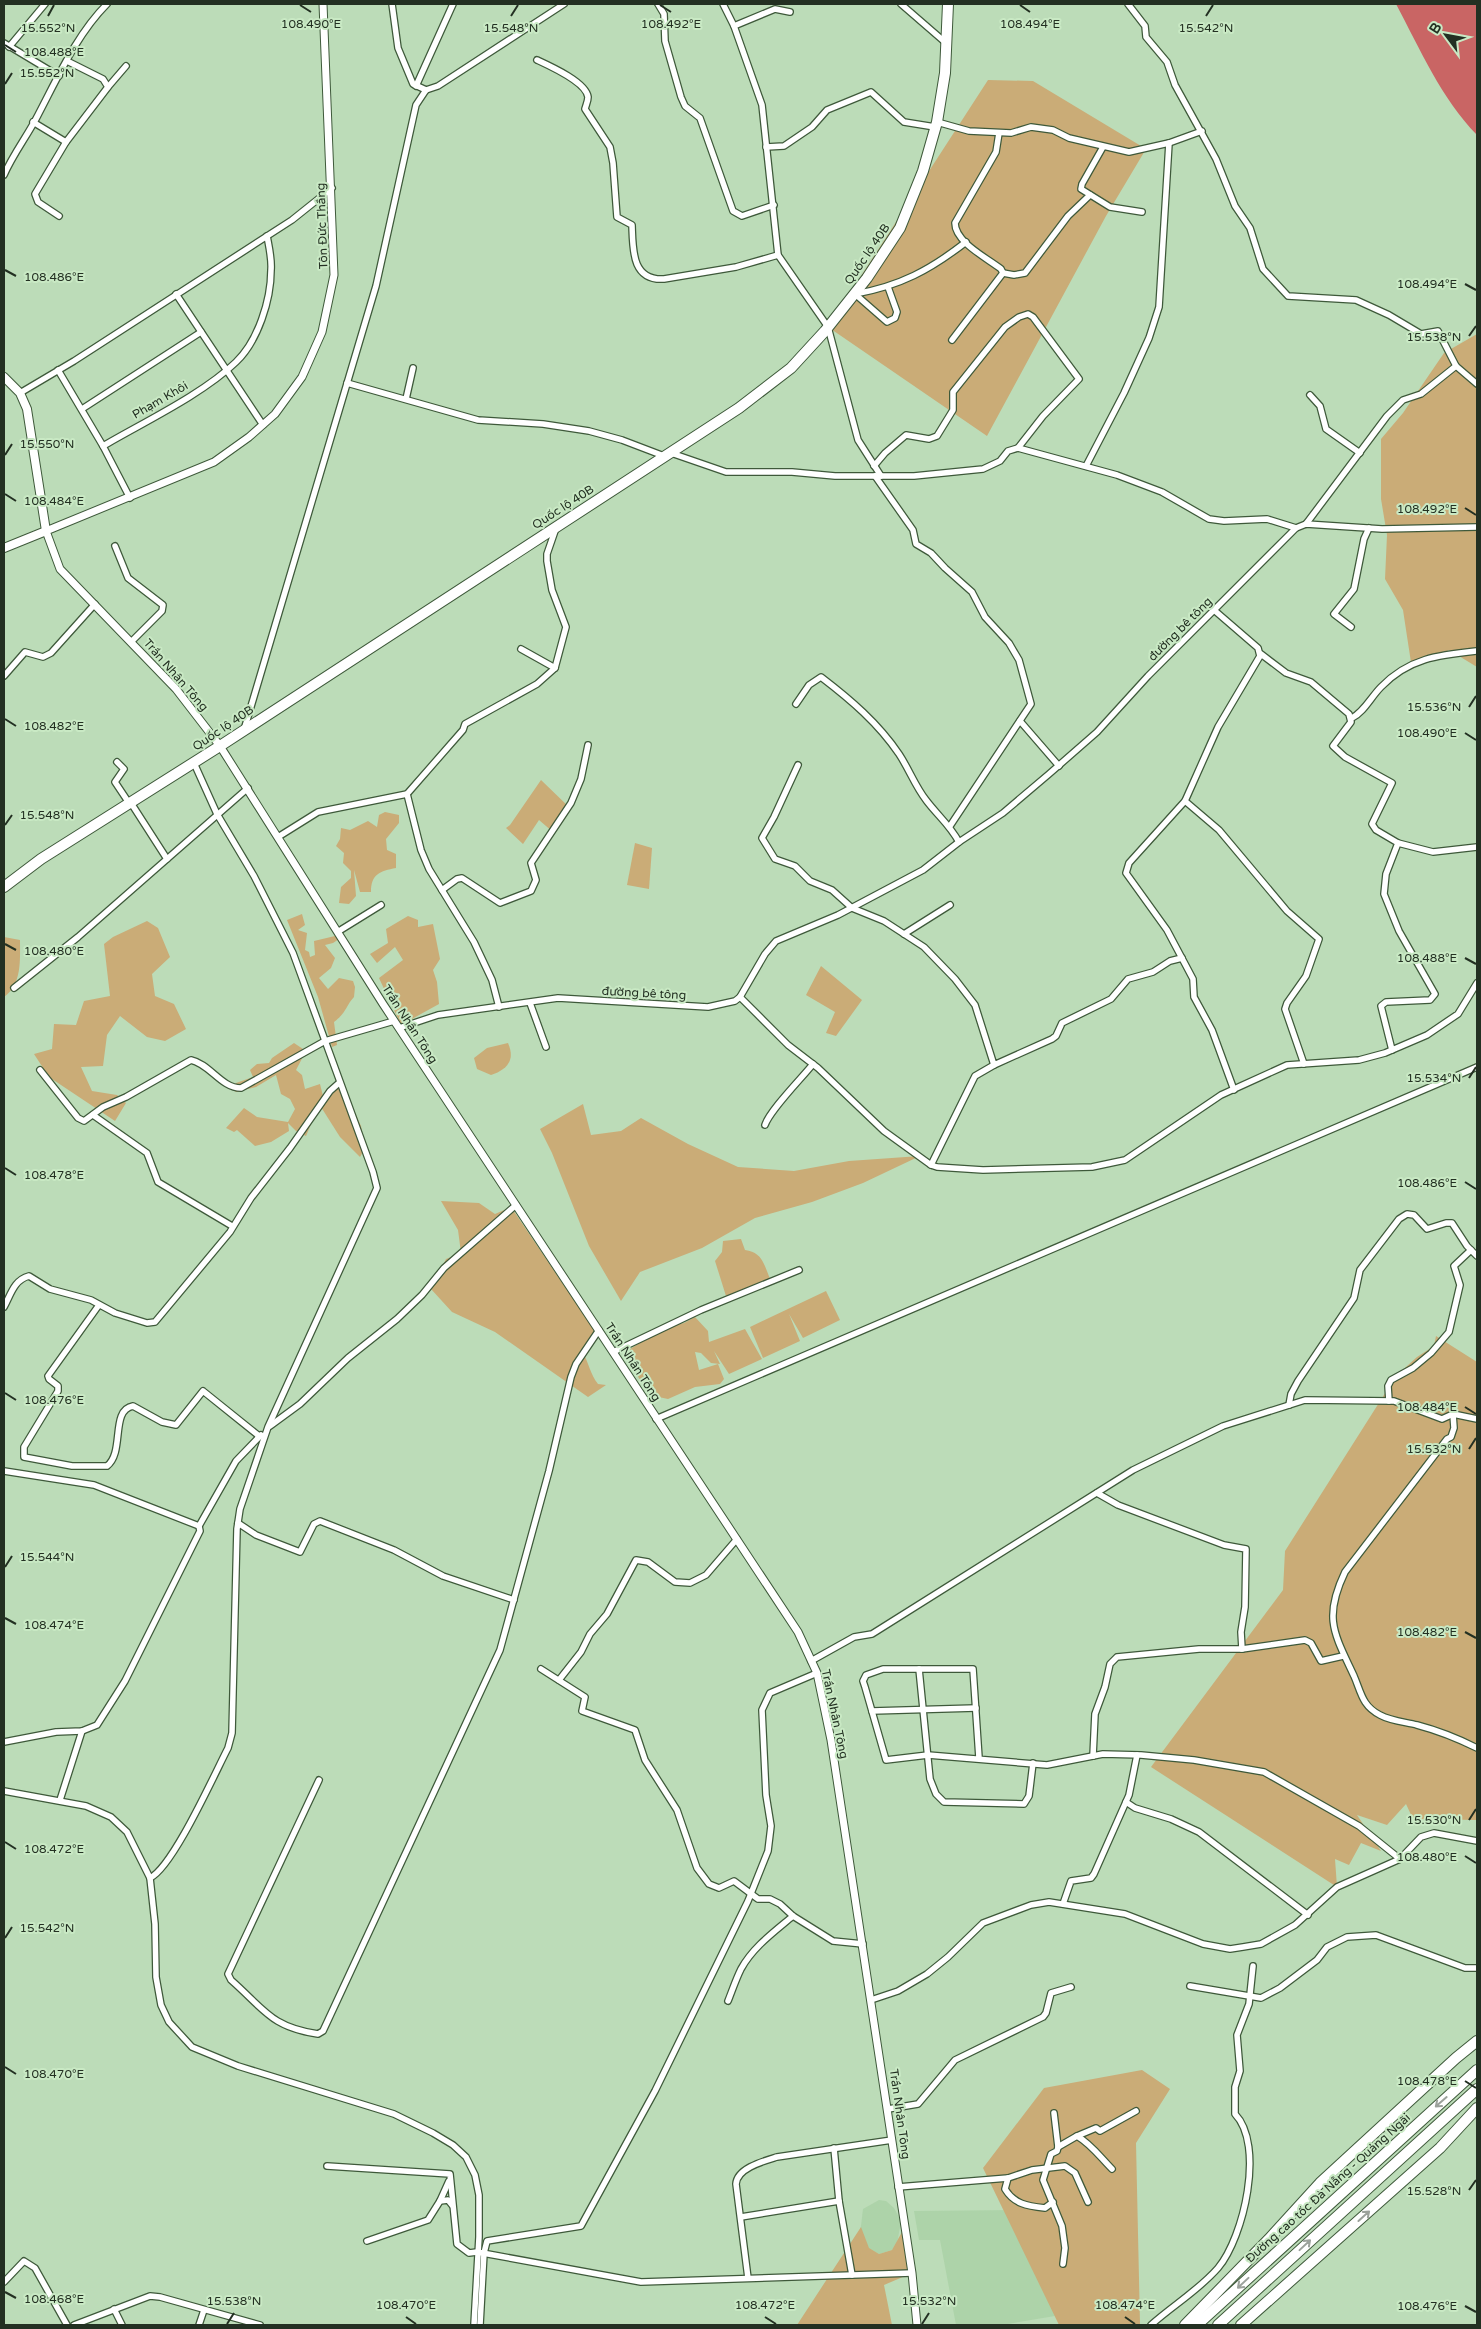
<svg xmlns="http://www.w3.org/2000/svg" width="1481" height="2329" viewBox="0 0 1481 2329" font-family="'Varela Round',sans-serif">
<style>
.built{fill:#add3a9}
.green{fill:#caac77}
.water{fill:#c96564}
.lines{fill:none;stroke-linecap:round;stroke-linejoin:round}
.minor-casing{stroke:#3e593a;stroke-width:8}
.tertiary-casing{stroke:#3e593a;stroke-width:9}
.secondary-casing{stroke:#3e593a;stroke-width:10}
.trunk-casing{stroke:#3e593a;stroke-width:12}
.motorway-casing{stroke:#3e593a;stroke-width:12}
.minor{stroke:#fff;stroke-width:5.5}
.tertiary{stroke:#fff;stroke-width:7}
.secondary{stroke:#fff;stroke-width:8}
.trunk{stroke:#fff;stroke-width:10}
.motorway{stroke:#fff;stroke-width:10}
.oneway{stroke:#9ca29c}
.ticks{fill:none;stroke:#233022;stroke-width:2}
.labels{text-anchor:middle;stroke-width:4;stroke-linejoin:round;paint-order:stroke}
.street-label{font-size:12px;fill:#233022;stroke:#c9e9c4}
.ticks-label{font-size:12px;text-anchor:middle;fill:#233022;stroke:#c9e9c4;stroke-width:4;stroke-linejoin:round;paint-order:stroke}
</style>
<rect width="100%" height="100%" fill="#bcdcb8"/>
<!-- built -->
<g class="built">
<path d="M879,2200L886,2201L894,2208L901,2221L897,2244L892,2250L879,2254L869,2249L860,2234L863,2209Z"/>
<path d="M1021,2210L1055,2316L1002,2325H956L940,2240H919L914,2211Z"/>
</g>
<!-- green -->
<g class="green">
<path d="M988,80L1033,81L1146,149L1106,216L987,436L828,327Z"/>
<path d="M1477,334V667L1449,650L1412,669L1403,610L1385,579L1387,535L1381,499V439L1403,413L1444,353Z"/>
<path d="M541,780L570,808L553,832L539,820L523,844L506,828L510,825Z"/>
<path d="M385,812L399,815V823L386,839L387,850L396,854V868C380,871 371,874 371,892H360L354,870L356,896L349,904L339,903L341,887L351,878V871L343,863L344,853L336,846L340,839L341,828L350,830L368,821L377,827L379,815Z"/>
<path d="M635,843L652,848L649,889L627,885Z"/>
<path d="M302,914L305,925L298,930L307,933L305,950L309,952L310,957L315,955L314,941L335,936L339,939L333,943L325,945L335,958L331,968L319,978L328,989L339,978L353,981L355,987L354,997C345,1007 347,1012 334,1022L337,1045L332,1047L318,997L287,920Z"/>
<path d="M408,916L418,920V927L433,924L440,959L433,970L437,982L439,1004L401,1025L379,978L403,960L395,947L377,963L370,954L388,943L386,929Z"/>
<path d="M147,921L158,928L170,957L152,974L155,996L174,1004L186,1029L165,1041L147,1037L120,1016L107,1035L103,1066L81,1067L92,1091L117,1095L126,1103L115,1121L49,1077L34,1054L52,1049L54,1024L76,1025L84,1001L110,996L104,944L113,937Z"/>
<path d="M4,937L20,940C20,961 22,984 4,997Z"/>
<path d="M821,966L862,1000L836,1036L826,1033L835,1012L806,995Z"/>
<path d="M294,1043L306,1051L296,1070L302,1075L305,1089L320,1084L323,1096L306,1136L296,1131L288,1123L289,1131L271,1142L255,1146L237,1130L234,1132L226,1128L244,1108L257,1117L288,1122L295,1109L290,1099L281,1094L276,1075L256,1087L236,1092L232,1089L236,1083L253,1077L250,1070L257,1064L269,1063L272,1058Z"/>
<path d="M508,1043C516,1061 506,1070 491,1075L477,1069L474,1058L487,1048Z"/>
<path d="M340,1080L361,1126L365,1148L360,1157L340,1137L321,1107Z"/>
<path d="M583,1104L591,1135L621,1131L641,1118L688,1144L738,1167L794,1171L849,1161L920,1156L863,1183L812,1202L755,1218L702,1248L640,1272L621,1301L589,1246L552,1153L540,1129Z"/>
<path d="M441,1201L479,1203L495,1214L511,1207L599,1337L582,1351C589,1363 590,1374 598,1384L606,1385L588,1397L495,1332L452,1312L431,1289L446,1259L461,1253L458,1230Z"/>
<path d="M741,1239L745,1250C762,1252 764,1264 770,1279L726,1296L715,1261L722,1252L723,1241Z"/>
<path d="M826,1291L840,1320L803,1338L789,1314L800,1341L763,1358L750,1327Z"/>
<path d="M695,1317L708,1331L709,1342L745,1329L762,1359L729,1374L714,1351L720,1364L711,1363L701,1353L695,1352L699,1370L718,1364L724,1379L720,1384L695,1387L668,1399L649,1395L624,1353L663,1328L684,1323Z"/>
<path d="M1436,1336L1477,1362V1820L1413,1819L1406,1804L1387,1825L1357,1815L1381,1851L1361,1843L1349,1865L1335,1859L1337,1887L1151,1767L1283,1590L1285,1551L1396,1376L1417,1357L1434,1346Z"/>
<path d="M1142,2070L1170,2089L1136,2143L1140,2324L1059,2325L983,2168L1044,2088Z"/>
<path d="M861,2227L869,2248L879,2254L892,2250L902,2232L912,2273L884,2285L892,2325H797Z"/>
</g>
<!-- water -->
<path class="water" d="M1396,4H1477V135C1441,98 1420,49 1396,4Z"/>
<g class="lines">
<defs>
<g id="minor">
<path d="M392,4L398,48L413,84L426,90"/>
<path d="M658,4L664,14L665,41L681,97L685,106L700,118L733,211L742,216L774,205"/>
<path d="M723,4L734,26L762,105L778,255L828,327L858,440L881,476"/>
<path d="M901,4L946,43"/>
<path d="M1128,4L1145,26L1146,37L1167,62L1175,85L1216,159L1235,206L1250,228L1263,269L1288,296L1356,300L1389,315L1421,334L1438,331L1456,366L1421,394L1403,400L1387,416L1306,524"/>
<path d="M734,26L775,9L790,12"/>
<path d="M4,43L59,76"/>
<path d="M9,47L45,4"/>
<path d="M537,60C550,66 586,82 588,97C588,101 586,105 585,109L610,147L613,163L617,217L632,225C633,248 631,281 664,279L736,267L778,255"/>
<path d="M416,86L453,4"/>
<path d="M108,87L126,66"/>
<path d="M33,122L66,142"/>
<path d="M937,122L969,131L1011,133L1031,127L1053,130L1069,138L1129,152L1169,143L1202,131"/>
<path d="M766,147L784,146L812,127L827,110L871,92L904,122L935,127"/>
<path d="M1103,147L1082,184L1081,189L1110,207L1142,212"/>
<path d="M4,175C13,154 28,135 38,115C58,77 77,34 107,4"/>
<path d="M59,216L38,202L35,194L66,142L108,87L103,79L67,61"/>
<path d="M1003,273L1014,275L1025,273L1068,216L1090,195"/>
<path d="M176,294L263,425"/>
<path d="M855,294C900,286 930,270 966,242"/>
<path d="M855,294L887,322L895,318L897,312L888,287"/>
<path d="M952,340L1003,273L1001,269C987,258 955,242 955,223L996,152L999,133"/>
<path d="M1456,366L1477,384"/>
<path d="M58,370L103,446L130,498"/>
<path d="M347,383L478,420L543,424L589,431L622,440L664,456"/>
<path d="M20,393L74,361L292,220L332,188"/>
<path d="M1310,395L1320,406L1326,429L1360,453"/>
<path d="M406,399L413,368"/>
<path d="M82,409L201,332"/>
<path d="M103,446C144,422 203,394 236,362C258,341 271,300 271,270C272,259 269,247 267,236"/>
<path d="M671,453L726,472H792L835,476H914L983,469L1000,461L1008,451L1018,448L1117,475L1162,492L1209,519L1224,521L1267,519L1296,528"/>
<path d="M874,466L885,453L906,435L929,439L937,436L953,410V392L1005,327L1019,317L1028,314L1033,317L1079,379L1043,416L1018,448"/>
<path d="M1086,466L1124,393L1149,338L1159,307L1169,143"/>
<path d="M875,476L913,530L916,544L931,553L945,568L972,592L985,617L1009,643L1019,660L1031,704L950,826"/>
<path d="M115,546L128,578L163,605L162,611L132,641"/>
<path d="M1214,610L1258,648L1260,656L1218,727L1185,801L1129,863L1126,873L1167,930L1193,979L1194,997L1212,1030L1234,1090"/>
<path d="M1351,627L1334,614L1354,589L1364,539L1369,528"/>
<path d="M521,649L555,668"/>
<path d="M1261,654L1286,673L1311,682L1349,714L1351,722L1333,746L1345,757L1392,783L1372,824L1376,830L1398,843L1386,874L1384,894L1399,931L1435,994L1430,1000L1386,1002L1381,1006L1392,1050"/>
<path d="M4,676L25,652L43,657L51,653L95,604"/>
<path d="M796,704L809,685L821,677C851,700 878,723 899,754C909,769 915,786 926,800C938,816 949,824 959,842"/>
<path d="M1352,718C1364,712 1371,697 1381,687C1409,658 1439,655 1477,651"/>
<path d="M1020,721L1059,766"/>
<path d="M244,730L376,286L416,105L426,90L438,86L564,4"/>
<path d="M117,762L124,769L115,782L129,803"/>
<path d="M798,765L774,817L762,838L775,859L795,866L810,881L832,890L852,908L884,921L924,947L955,979L975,1005L994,1065L1052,1039L1056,1036L1062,1023L1111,999L1128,979L1153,972L1170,961L1182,958"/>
<path d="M407,794L421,850L429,869L474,942L492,980L499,1007"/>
<path d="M1185,801L1219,830L1287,911L1319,939L1306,976L1287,1003L1285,1009L1304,1064"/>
<path d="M131,803L167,859"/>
<path d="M278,837L318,812L407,794L463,730L465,724L537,684L555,668L566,627L552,590L547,561V554L556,528"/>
<path d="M1398,843L1433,852L1477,847"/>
<path d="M442,890L457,879L462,878L500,903L531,891L536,880L531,863L571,803L581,779L588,745"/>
<path d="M339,931L381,905"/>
<path d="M904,934L950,905"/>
<path d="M14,988L78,937L248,788"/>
<path d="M740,997L788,1045L818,1068L884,1131L931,1165L937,1167L983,1170L1092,1167L1125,1160L1221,1095L1287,1065L1359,1060L1385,1053L1427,1035L1458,1014L1477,983"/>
<path d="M530,1003L546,1047"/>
<path d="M399,1028L438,1015L558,998L708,1007L735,1001L740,997L765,954L776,941L838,915L923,870L959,842L1003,813L1049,774L1097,732L1148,676L1296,528L1306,524L1382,529L1477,527"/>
<path d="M40,1070L78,1118L84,1121L103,1107L126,1097L191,1060C210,1064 221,1088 241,1088L325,1041L394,1021"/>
<path d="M93,1115L147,1153L158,1182L232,1226"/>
<path d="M765,1125C770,1110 801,1079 813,1064"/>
<path d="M931,1165L975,1076L994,1065"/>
<path d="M99,1305L48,1376L49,1379L58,1386V1391L24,1447V1457L72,1466H107C125,1452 110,1410 133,1406L162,1422L176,1425L203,1391L259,1436"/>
<path d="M4,1307C11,1294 14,1280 29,1276L50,1289L91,1300L115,1313L147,1323L155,1322L230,1232L251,1198L290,1148L330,1091L339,1083"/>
<path d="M613,1352L701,1310L799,1270"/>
<path d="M1389,1401L1388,1386L1391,1380L1413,1368L1431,1353L1449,1332L1460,1285L1454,1266L1471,1250"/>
<path d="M1289,1405L1291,1394L1298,1381L1354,1298L1360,1270L1399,1219L1407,1214L1414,1215L1427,1229L1446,1223H1452L1467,1246L1477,1256"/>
<path d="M1453,1414L1454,1428L1451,1437L1447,1439L1345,1572C1323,1618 1334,1633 1354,1676C1361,1692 1362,1706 1380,1715C1391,1721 1405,1722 1417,1725C1436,1730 1459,1739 1477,1748"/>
<path d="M656,1419L1477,1067"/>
<path d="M270,1426L300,1404L348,1358L397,1319L422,1295L444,1268L516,1205"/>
<path d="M4,1471L94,1485L199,1526L200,1531L125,1681L97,1725L82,1731L56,1732L4,1742"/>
<path d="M1097,1493L1118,1505L1224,1545L1246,1549L1245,1607L1241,1632L1242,1649"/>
<path d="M238,1523L256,1535L300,1552L314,1524L320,1521L394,1550L443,1576L514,1600"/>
<path d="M199,1526L236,1461L261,1435"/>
<path d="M811,1661L854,1637L872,1634L1133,1470L1223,1426L1305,1400L1394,1401L1442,1419L1453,1414L1477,1419"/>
<path d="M541,1669L585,1697L582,1711L635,1730L645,1760L677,1810L697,1868L709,1884L719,1888L734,1881L758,1899H770L780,1904L793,1916L833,1941L863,1944"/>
<path d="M919,1669L930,1779L936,1794L944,1802L1024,1804L1029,1796L1033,1763"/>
<path d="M559,1680L581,1652L590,1634L607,1614L636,1560L648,1562L675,1582L690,1583L706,1575L737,1539"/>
<path d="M872,1711L976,1708"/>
<path d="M1093,1756L1095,1714L1105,1687L1110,1664L1117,1657L1199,1649H1242L1305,1640L1311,1643L1321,1661L1343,1656"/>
<path d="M979,1758L973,1669H883L866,1675L863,1681L865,1687L886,1760L928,1755L1047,1765L1103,1754L1141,1755L1194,1760L1264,1772L1359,1826L1400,1859"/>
<path d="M319,1780L228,1974L231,1980C265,2010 271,2027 318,2034L323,2031L500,1650L549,1471L571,1377L576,1364L599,1330"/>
<path d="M4,1791L86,1806L111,1817L127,1832L150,1878L155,1924L156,1977L161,2005L169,2022L192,2047L238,2066L394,2114L433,2133L453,2145L466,2157L475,2175L479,2195V2237L474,2325"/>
<path d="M60,1800L82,1731"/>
<path d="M1126,1802L1135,1808L1171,1819L1199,1832L1308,1915"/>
<path d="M150,1878C173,1867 214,1775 228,1748L232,1733L237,1529L240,1509L268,1427L377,1188L373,1172L293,953L254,876L217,814L194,763"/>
<path d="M1063,1904L1071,1881L1091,1878L1094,1874L1129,1795L1137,1755"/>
<path d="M1190,1986L1261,1998L1280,1988L1317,1960L1327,1947L1347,1937L1376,1935L1465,1968H1477"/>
<path d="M871,2000L898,1991L927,1974L948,1957L983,1923L1031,1905L1049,1902L1125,1914L1203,1944L1230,1949L1243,1947L1261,1944L1295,1925L1337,1887L1400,1859L1421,1837L1434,1833L1477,1841"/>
<path d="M728,2001C732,1991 736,1979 741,1969C753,1947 774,1932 793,1916"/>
<path d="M888,2109L918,2104L955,2060L1043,2017L1046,2013L1051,1993L1071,1987"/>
<path d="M1054,2113L1058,2147"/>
<path d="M1077,2136L1096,2128L1100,2131L1136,2111"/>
<path d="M834,2148L839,2201L852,2275"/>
<path d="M327,2166L450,2174L457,2244L469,2253L477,2252L641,2282L912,2273"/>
<path d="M1008,2178L1005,2189C1014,2204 1027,2206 1045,2208L1053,2202"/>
<path d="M898,2187L1008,2178L1032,2170L1065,2166L1075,2173L1088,2202"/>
<path d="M440,2201L449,2181"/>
<path d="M741,2217L839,2201"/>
<path d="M367,2241L428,2220L440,2201L448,2200L452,2205"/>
<path d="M1063,2264L1065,2248L1062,2226L1043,2180L1051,2154L1057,2151L1058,2147L1077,2136C1091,2144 1100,2157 1112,2169"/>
<path d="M748,2278L736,2184C737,2168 764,2161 777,2157L892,2140"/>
<path d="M4,2282L24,2261L35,2268L67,2325"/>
<path d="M114,2309L122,2325"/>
<path d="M74,2325L150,2296L160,2297L260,2325"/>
<path d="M199,2325L204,2310"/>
<path d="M480,2325L484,2253L487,2241L581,2226L655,2091L748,1901L768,1851L771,1826L766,1795L762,1710L770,1693L817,1673"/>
<path d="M1151,2325C1172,2306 1199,2290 1218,2268C1244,2237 1265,2145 1235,2114V2087L1240,2071L1237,2035L1249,2004L1253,1966"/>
</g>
<path id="tertiary" d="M323,4L334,275L322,332L302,377L275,414L249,437L214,462L46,531L60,569L176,689L220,746L383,1004L798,1632L817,1673L831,1740L912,2273L917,2325"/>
<path id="secondary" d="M4,377L20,393L27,409L46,531L4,548"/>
<path id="trunk" d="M4,887L41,859L220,746L739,408L791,368L825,331L867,278L900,228L923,171L937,122L945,73L948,4"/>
<g id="motorway">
<path d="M1185,2325L1269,2239L1320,2183L1456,2058L1477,2041"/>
<path d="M1197,2325L1477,2070"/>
<path d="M1218,2325L1477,2089"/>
<path d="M1241,2325L1440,2148L1477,2108"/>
</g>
</defs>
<!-- minor casing -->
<use href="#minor" class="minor-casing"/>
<!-- tertiary casing -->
<use href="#tertiary" class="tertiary-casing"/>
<!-- secondary casing -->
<use href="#secondary" class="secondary-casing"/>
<!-- trunk casing -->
<use href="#trunk" class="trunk-casing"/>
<!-- motorway casing -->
<use href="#motorway" class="motorway-casing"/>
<!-- minor -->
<use href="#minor" class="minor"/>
<!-- tertiary -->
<use href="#tertiary" class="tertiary"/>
<!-- secondary -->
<use href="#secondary" class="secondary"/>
<!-- trunk -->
<use href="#trunk" class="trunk"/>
<!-- motorway -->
<use href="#motorway" class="motorway"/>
</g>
<!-- one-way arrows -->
<defs><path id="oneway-shaft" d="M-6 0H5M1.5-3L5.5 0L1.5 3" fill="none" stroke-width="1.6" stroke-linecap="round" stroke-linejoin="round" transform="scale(1.25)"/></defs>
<g class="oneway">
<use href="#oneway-shaft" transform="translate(1441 2102) rotate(139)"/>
<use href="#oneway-shaft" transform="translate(1364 2216) rotate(-42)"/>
<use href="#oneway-shaft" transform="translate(1305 2245) rotate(-43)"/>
<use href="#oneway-shaft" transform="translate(1243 2283) rotate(137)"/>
</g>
<!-- ticks -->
<path class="ticks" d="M300,5L311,12M660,5L671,12M1020,5L1030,12M48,16L54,5M511,16L518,5M1206,16L1213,5M5,45L16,52M5,84L12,73M5,270L16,276M1465,284L1476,290M1469,336L1476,326M5,455L12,444M5,494L16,501M1465,508L1476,515M1469,707L1476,696M5,719L16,726M1465,733L1476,740M5,825L12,815M5,944L16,950M1465,958L1476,964M1469,1078L1476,1067M5,1168L16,1175M1465,1182L1476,1189M5,1393L16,1400M1465,1407L1476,1414M1469,1449L1476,1438M5,1567L12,1556M5,1618L16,1624M1465,1632L1476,1638M1469,1820L1476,1809M5,1842L16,1849M1465,1856L1476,1863M5,1938L12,1927M5,2067L16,2074M1465,2081L1476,2088M1469,2190L1476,2180M5,2292L16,2298M1465,2306L1476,2312M406,2317L416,2324M765,2317L776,2324M1125,2317L1135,2324M227,2324L234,2313M922,2324L929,2313"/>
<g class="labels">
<!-- street labels -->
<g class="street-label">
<text transform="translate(322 226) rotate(-92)" y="4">Tôn Đức Thắng</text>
<text transform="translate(867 254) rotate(-56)" y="4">Quốc lộ 40B</text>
<text transform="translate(160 400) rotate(-30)" y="4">Phạm Khôi</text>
<text transform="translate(563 507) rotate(-33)" y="4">Quốc lộ 40B</text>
<text transform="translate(1180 629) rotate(-45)" y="4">đường bê tông</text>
<text transform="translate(176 675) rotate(49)" y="4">Trần Nhân Tông</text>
<text transform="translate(223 728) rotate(-34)" y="4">Quốc lộ 40B</text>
<text transform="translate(644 993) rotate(3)" y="4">đường bê tông</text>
<text transform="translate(410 1024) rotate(57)" y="4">Trần Nhân Tông</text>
<text transform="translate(633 1362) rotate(57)" y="4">Trần Nhân Tông</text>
<text transform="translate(835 1714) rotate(78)" y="4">Trần Nhân Tông</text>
<text transform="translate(900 2114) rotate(82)" y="4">Trần Nhân Tông</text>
<text transform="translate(1328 2188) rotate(-42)" y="4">Đường cao tốc Đà Nẵng - Quảng Ngãi</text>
</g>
</g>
<g class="ticks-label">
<text x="671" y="28">108.492°E</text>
<text x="1030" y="28">108.494°E</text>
<text x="311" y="28">108.490°E</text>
<text x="48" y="32">15.552°N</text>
<text x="511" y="32">15.548°N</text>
<text x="1206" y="32">15.542°N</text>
<text x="54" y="56">108.488°E</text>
<text x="47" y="77">15.552°N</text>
<text x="54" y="281">108.486°E</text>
<text x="1427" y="288">108.494°E</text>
<text x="1434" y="341">15.538°N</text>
<text x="47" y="448">15.550°N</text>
<text x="54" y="505">108.484°E</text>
<text x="1427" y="513">108.492°E</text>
<text x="1434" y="711">15.536°N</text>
<text x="54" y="730">108.482°E</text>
<text x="1427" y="737">108.490°E</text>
<text x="47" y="819">15.548°N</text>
<text x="54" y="955">108.480°E</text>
<text x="1427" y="962">108.488°E</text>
<text x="1434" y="1082">15.534°N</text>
<text x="54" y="1179">108.478°E</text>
<text x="1427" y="1187">108.486°E</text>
<text x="54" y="1404">108.476°E</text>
<text x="1427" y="1411">108.484°E</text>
<text x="1434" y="1453">15.532°N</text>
<text x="47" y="1561">15.544°N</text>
<text x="54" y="1629">108.474°E</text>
<text x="1427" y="1636">108.482°E</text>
<text x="1434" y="1824">15.530°N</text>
<text x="54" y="1853">108.472°E</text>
<text x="1427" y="1861">108.480°E</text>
<text x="47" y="1932">15.542°N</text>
<text x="54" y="2078">108.470°E</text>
<text x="1427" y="2085">108.478°E</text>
<text x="1434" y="2195">15.528°N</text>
<text x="54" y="2303">108.468°E</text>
<text x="234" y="2305">15.538°N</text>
<text x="929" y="2305">15.532°N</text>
<text x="406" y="2309">108.470°E</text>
<text x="765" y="2309">108.472°E</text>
<text x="1125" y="2309">108.474°E</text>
<text x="1427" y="2310">108.476°E</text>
</g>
<!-- border -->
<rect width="1481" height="2329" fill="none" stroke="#233022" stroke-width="10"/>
<!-- north arrow -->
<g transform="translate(1446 35) rotate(302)" stroke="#c9e9c4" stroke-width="4" paint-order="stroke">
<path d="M0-4L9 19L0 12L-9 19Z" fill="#233022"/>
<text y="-8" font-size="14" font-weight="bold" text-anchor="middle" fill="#233022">B</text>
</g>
</svg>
